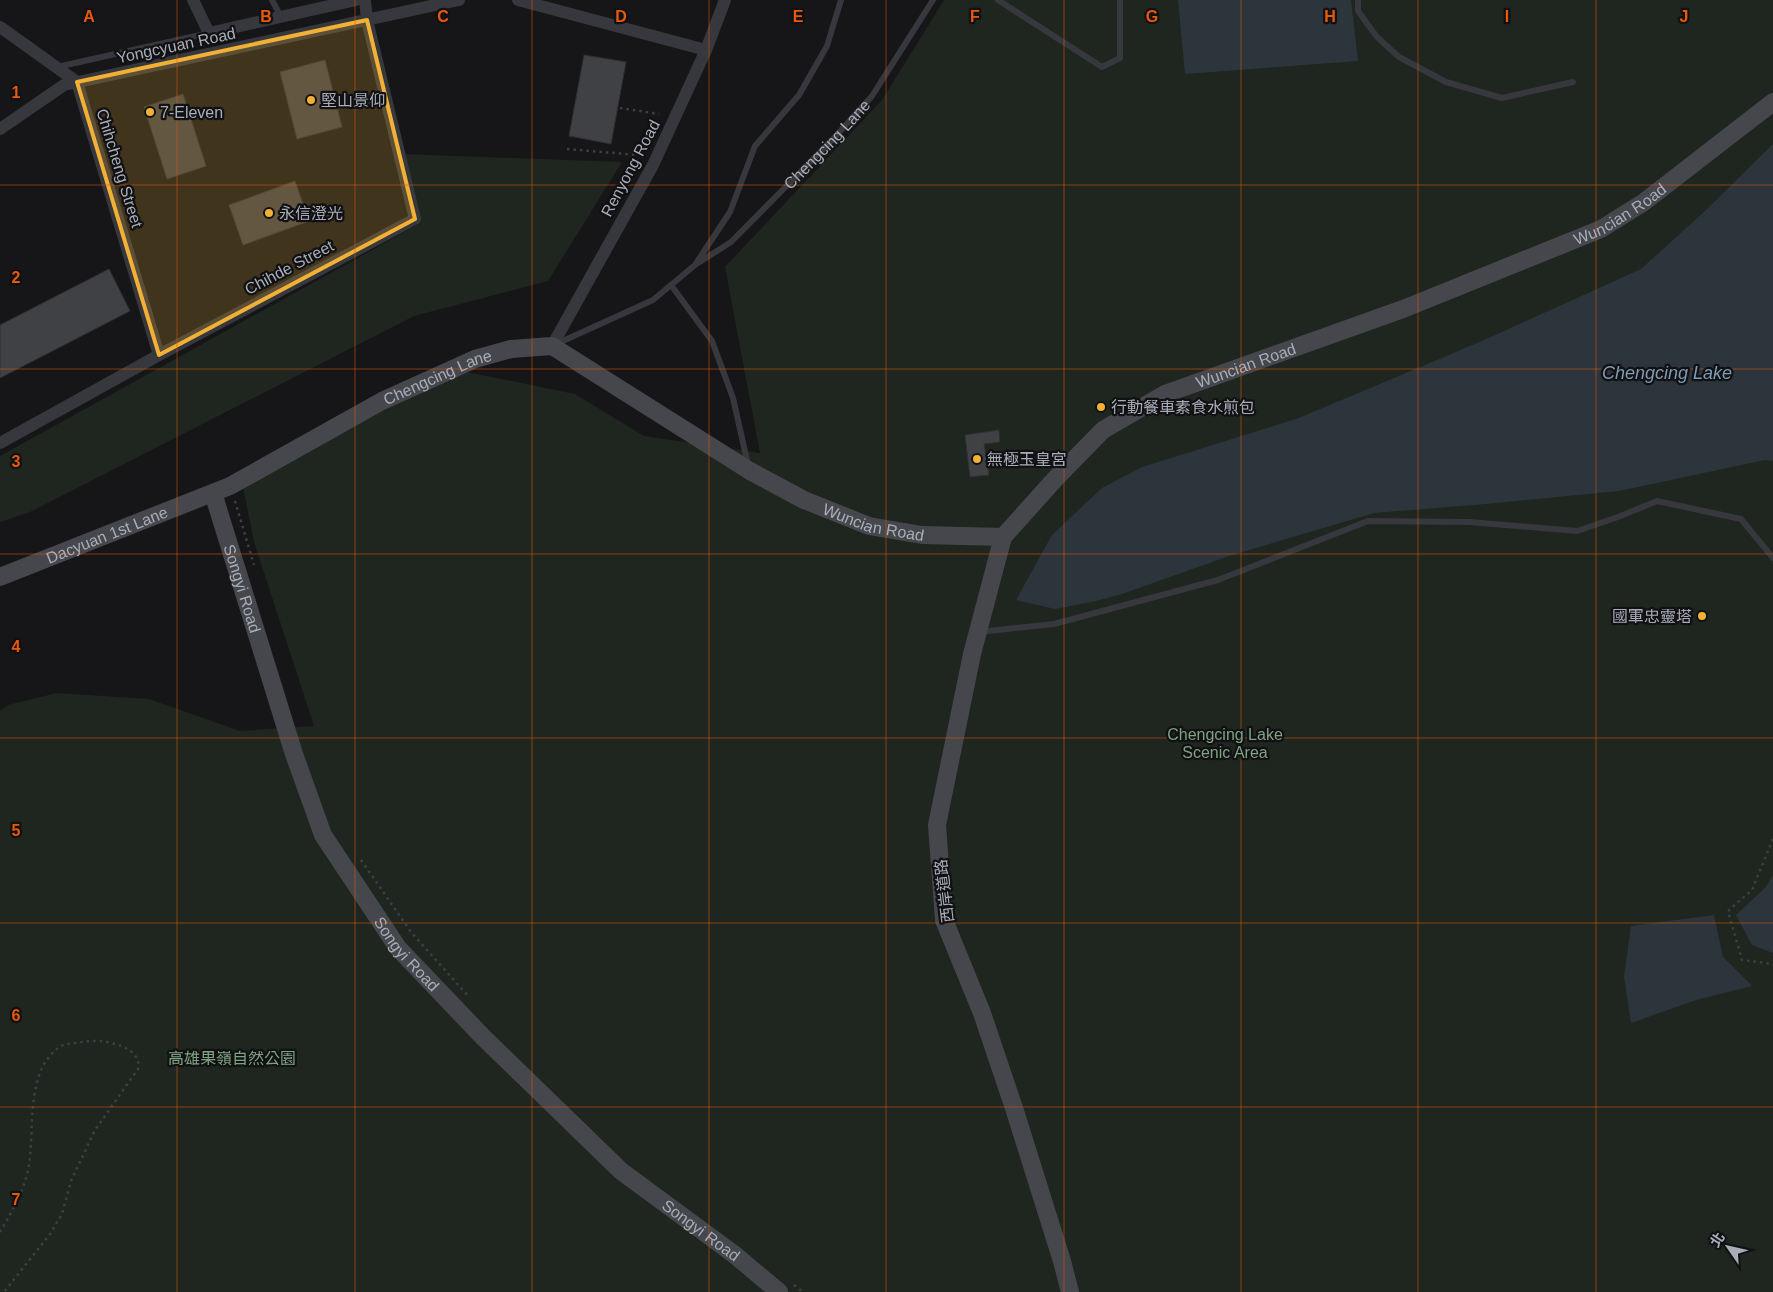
<svg xmlns="http://www.w3.org/2000/svg" width="1773" height="1292" viewBox="0 0 1773 1292" font-family="Arial,'Noto Sans TC',sans-serif">
<style>
.green{fill:#1e261f}
.water{fill:#2c353c}
.building{fill:#404145;stroke:#303034}
.lines{fill:none;stroke-linecap:round;stroke-linejoin:round}
.path{stroke:#3d3f44;stroke-width:2.5;stroke-dasharray:2.5 4;stroke-linecap:butt}
.lane{stroke:#37383d;stroke-width:6}
.street{stroke:#37383d;stroke-width:12}
.secondary{stroke:#45474d;stroke-width:18}
.marked{fill:#f2b134;fill-opacity:0.2;stroke:#f2b134;stroke-width:4;stroke-linejoin:round}
.grid{fill:none;stroke:#e8590c;stroke-width:1;stroke-opacity:0.55}
.poi-dot{fill:#f2b134;stroke:#111113;stroke-width:2}
.labels{text-anchor:middle;stroke-width:4.5;stroke-linejoin:round;paint-order:stroke}
.street-label{font-size:16px;fill:#a8adb8;stroke:#111113}
.poi-label{font-size:16px;fill:#a8adb8;stroke:#111113;text-anchor:start}
.park-label{font-size:16px;fill:#7fa381;stroke:#111113}
.water-label{font-size:18px;font-style:italic;fill:#7f9bb3;stroke:#111113}
.grid-label{font-size:16px;text-anchor:middle;font-weight:bold;fill:#e8590c;stroke:#111113;stroke-width:4.5;stroke-linejoin:round;paint-order:stroke}
</style>
<rect width="100%" height="100%" fill="#161618"/>
<!-- green -->
<g class="green">
<path d="M944,0H1773V1292H0V711L8,705L57,693L149,699L240,731L314,726L254,542L243,487L457,370L575,394L644,436L760,453L725,267L882,100Z"/>
<path d="M403,154L622,162L548,281L414,316L30,512L0,522V456L421,223Z"/>
</g>
<!-- water -->
<g class="water">
<path d="M1178,0H1351L1358,61L1185,74Z"/>
<path d="M1773,144V461L1765,460L1619,491L1486,504L1374,513L1229,556L1122,594L1096,601L1055,609L1016,600L1052,535L1102,488L1142,467L1299,418L1482,341L1641,269L1706,210Z"/>
<path d="M1773,875V953L1752,945L1736,915L1766,887Z"/>
<path d="M1714,915L1723,957L1752,986L1696,1000L1631,1023L1624,976L1631,926Z"/>
</g>
<!-- building -->
<g class="building">
<path d="M584,55L626,62L611,144L569,136Z"/>
<path d="M325,60L342,127L297,139L280,72Z"/>
<path d="M183,94L206,166L167,179L144,107Z"/>
<path d="M295,181L309,221L243,245L229,205Z"/>
<path d="M109,269L130,311L0,378V325Z"/>
<path d="M999,430L1000,442L984,444L989,475L970,477L965,435Z"/>
</g>
<g class="lines">
<!-- path -->
<g class="path">
<path d="M620,108L659,114"/>
<path d="M567,149L638,155"/>
<path d="M235,501L254,565"/>
<path d="M1773,839L1752,890L1728,911L1742,960L1773,964"/>
<path d="M361,860L411,932L469,997"/>
<path d="M0,1232C12,1212 25,1189 29,1165C35,1129 24,1064 65,1044C74,1044 83,1041 93,1041C108,1040 143,1048 138,1069L95,1130L71,1181L62,1214L50,1234L4,1292"/>
<path d="M794,1285L803,1292"/>
</g>
<!-- lane -->
<g class="lane">
<path d="M272,0L281,17"/>
<path d="M998,0L1102,67L1120,58V0"/>
<path d="M1358,0V11L1377,37L1399,57L1446,82L1502,98L1573,82"/>
<path d="M57,67L209,33"/>
<path id="s1" d="M698,263L731,242L834,138L872,96L933,0"/>
<path d="M671,285L712,341L733,398L748,465"/>
<path d="M554,345L653,300L695,265L730,212L755,146L799,95L827,46L841,0"/>
<path d="M979,632L1054,624L1218,580L1368,521L1469,522L1577,531L1618,517L1657,501L1741,519L1773,558"/>
</g>
<!-- street -->
<g class="street">
<path d="M193,0L209,33L356,0"/>
<path d="M518,0L706,50"/>
<path d="M0,27L77,82L159,355"/>
<path d="M0,129L64,85L459,0"/>
<path d="M552,346L653,165L706,50L725,0"/>
<path d="M0,443L159,355L415,219L367,20L365,0"/>
</g>
<!-- secondary -->
<g class="secondary">
<path id="s2" d="M213,493L294,754L323,835L398,948L482,1036L621,1171L735,1255L779,1292"/>
<path id="s3" d="M0,577L230,486L382,401L475,359L511,349L552,346L750,471L804,500L869,526L922,535L1003,537"/>
<path id="s4" d="M1070,1292L1062,1261L1014,1108L982,1013L944,920L937,825L972,654L1003,537L1056,478L1103,430L1165,394L1403,309L1601,229L1644,202L1773,102"/>
</g>
</g>
<!-- marked area -->
<path class="marked" d="M367,20L415,219L159,355L77,82Z"/>
<!-- grid -->
<path class="grid" d="M177,0V1292M355,0V1292M532,0V1292M709,0V1292M886,0V1292M1064,0V1292M1241,0V1292M1418,0V1292M1596,0V1292M0,185H1773M0,369H1773M0,554H1773M0,738H1773M0,923H1773M0,1107H1773"/>
<!-- markers -->
<g class="poi-dot">
<circle cx="311" cy="100" r="5"/>
<circle cx="150" cy="112" r="5"/>
<circle cx="269" cy="213" r="5"/>
<circle cx="1101" cy="407" r="5"/>
<circle cx="977" cy="459" r="5"/>
<circle cx="1702" cy="616" r="5"/>
</g>
<g class="labels">
<!-- street labels -->
<g class="street-label">
<text transform="translate(176 45) rotate(-12)" y="6">Yongcyuan Road</text>
<text dy="6" stroke="none"><textPath href="#s1" startOffset="176">Chengcing Lane</textPath></text>
<text transform="translate(120 168) rotate(73)" y="6">Chihcheng Street</text>
<text transform="translate(630 168) rotate(-62)" y="6">Renyong Road</text>
<text dy="6" stroke="none"><textPath href="#s4" startOffset="1492">Wuncian Road</textPath></text>
<text transform="translate(289 267) rotate(-28)" y="6">Chihde Street</text>
<text dy="6" stroke="none"><textPath href="#s4" startOffset="1088">Wuncian Road</textPath></text>
<text dy="6" stroke="none"><textPath href="#s3" startOffset="482">Chengcing Lane</textPath></text>
<text dy="6" stroke="none"><textPath href="#s3" startOffset="971">Wuncian Road</textPath></text>
<text dy="6" stroke="none"><textPath href="#s3" startOffset="115">Dacyuan 1st Lane</textPath></text>
<text dy="6" stroke="none"><textPath href="#s2" startOffset="100">Songyi Road</textPath></text>
<text transform="translate(944 891) rotate(-97)" y="6">西岸道路</text>
<text dy="6" stroke="none"><textPath href="#s2" startOffset="505">Songyi Road</textPath></text>
<text dy="6" stroke="none"><textPath href="#s2" startOffset="910">Songyi Road</textPath></text>
</g>
<!-- poi labels -->
<g class="poi-label">
<text x="321" y="106">堅山景仰</text>
<text x="160" y="118">7-Eleven</text>
<text x="279" y="219">永信澄光</text>
<text x="1111" y="413">行動餐車素食水煎包</text>
<text x="987" y="465">無極玉皇宮</text>
<text x="1692" y="622" text-anchor="end">國軍忠靈塔</text>
</g>
<!-- park labels -->
<g class="park-label">
<text x="1225" y="740">Chengcing Lake<tspan x="1225" dy="18">Scenic Area</tspan></text>
<text x="232" y="1064">高雄果嶺自然公園</text>
</g>
<!-- water labels -->
<g class="water-label">
<text x="1667" y="379">Chengcing Lake</text>
</g>
</g>
<g class="grid-label">
<text x="89" y="22">A</text>
<text x="266" y="22">B</text>
<text x="443" y="22">C</text>
<text x="621" y="22">D</text>
<text x="798" y="22">E</text>
<text x="975" y="22">F</text>
<text x="1152" y="22">G</text>
<text x="1330" y="22">H</text>
<text x="1507" y="22">I</text>
<text x="1684" y="22">J</text>
<text x="16" y="98">1</text>
<text x="16" y="283">2</text>
<text x="16" y="467">3</text>
<text x="16" y="652">4</text>
<text x="16" y="836">5</text>
<text x="16" y="1021">6</text>
<text x="16" y="1205">7</text>
</g>
<!-- north arrow -->
<g transform="translate(1728 1247) rotate(304)" stroke="#111113" stroke-width="4" paint-order="stroke">
<path d="M0-4L9 19L0 12L-9 19Z" fill="#a8adb8"/>
<text y="-8" font-size="14" font-weight="bold" text-anchor="middle" fill="#a8adb8">北</text>
</g>
</svg>
